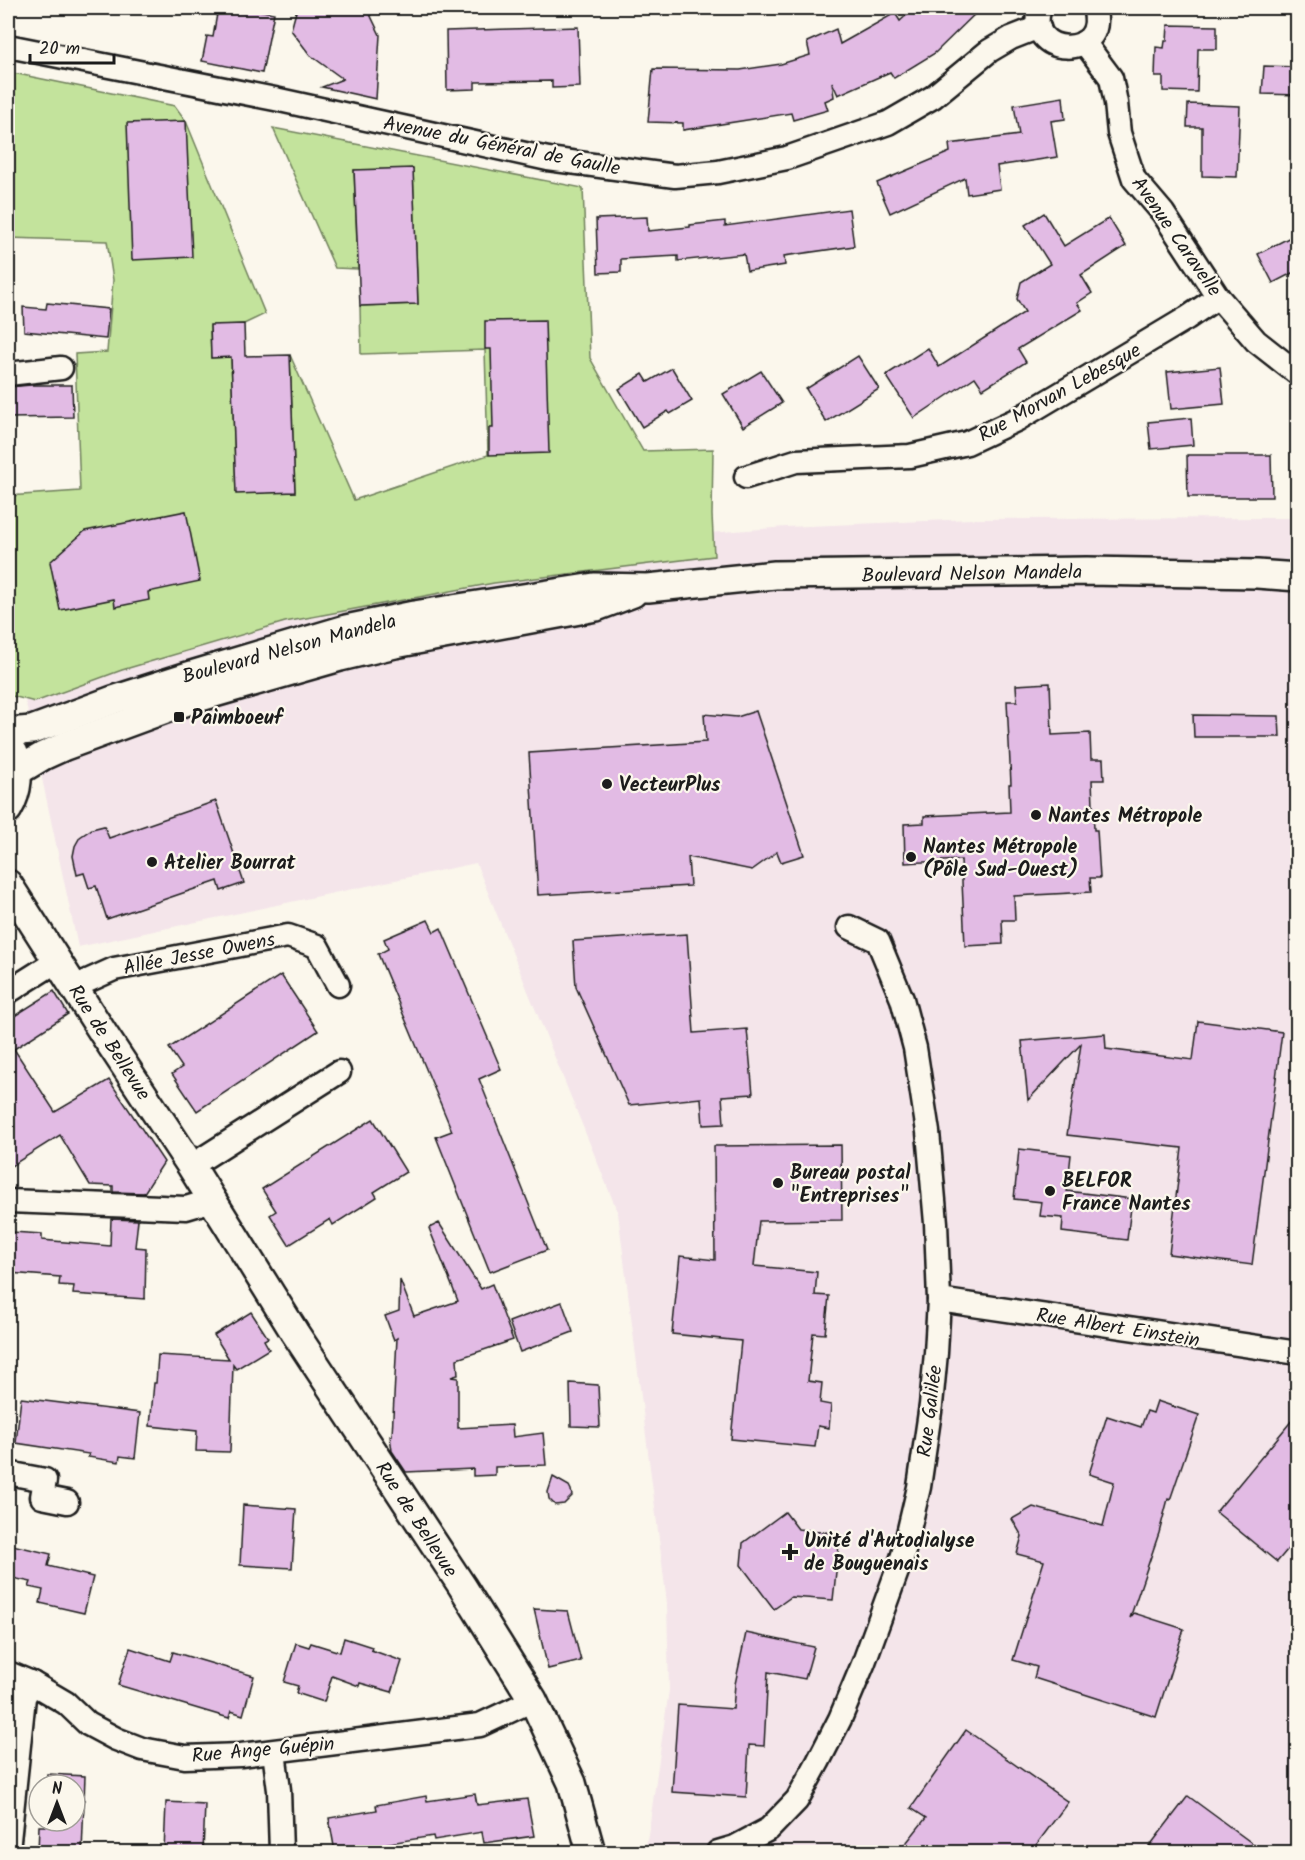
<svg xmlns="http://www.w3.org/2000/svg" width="1305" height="1860" viewBox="0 0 1305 1860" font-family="Kalam,sans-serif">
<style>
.built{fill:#f4e5ea}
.green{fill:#c3e39c;stroke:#70805c;stroke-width:1.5}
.building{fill:#e2bbe4;stroke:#1c1c1c;stroke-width:1.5}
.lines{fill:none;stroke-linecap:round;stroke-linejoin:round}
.minor-casing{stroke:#1c1c1c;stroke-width:27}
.tertiary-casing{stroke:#1c1c1c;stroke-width:32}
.minor{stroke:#fbf7ec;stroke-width:22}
.tertiary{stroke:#fbf7ec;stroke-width:27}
.poi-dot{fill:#1c1c1c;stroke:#fbf7ec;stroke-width:2}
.labels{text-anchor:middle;stroke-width:4.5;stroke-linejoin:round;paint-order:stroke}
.street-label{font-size:20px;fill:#1c1c1c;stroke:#fbf7ec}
.poi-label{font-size:20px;font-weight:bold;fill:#1c1c1c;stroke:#fbf7ec;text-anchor:start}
</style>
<rect width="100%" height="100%" fill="#fbf7ec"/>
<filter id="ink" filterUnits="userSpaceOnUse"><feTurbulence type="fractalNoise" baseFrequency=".0167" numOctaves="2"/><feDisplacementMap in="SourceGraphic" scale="12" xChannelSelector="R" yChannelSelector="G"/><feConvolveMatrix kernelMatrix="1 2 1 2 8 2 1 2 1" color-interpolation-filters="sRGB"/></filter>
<g filter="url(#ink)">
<!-- built -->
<path class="built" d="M1297,518V1852H645L650,1822L669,1690L667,1603L618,1213L476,863L78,947L21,680L591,542L786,527L972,519Z"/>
<!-- green -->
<path class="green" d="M8,72L175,106L186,121L265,314L244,324L210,326L211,358L231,357L236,493L295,492L290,355L354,500L488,455L485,350L361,354L360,306L418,304L413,169L354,170L358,269L335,268L273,128L583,188L590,358L643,451L713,449L712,515L714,556L494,583L285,622L122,670L35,702L8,695V496L80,491L75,354L107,352L113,280L107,241L8,238Z"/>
<!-- building -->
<g class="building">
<path d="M218,8H246L274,13L262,73L202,61L207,36L213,37Z"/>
<path d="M297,8H367L380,35L376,99L322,87L343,79L310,55L291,30Z"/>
<path d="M914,8H981L935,53L894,78L890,72L838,95L832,82L834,97L825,101L828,110L793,120L791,113L683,130V123L648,122L653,69L740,70L781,64L810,55L807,42L836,29L840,44L895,13L900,21Z"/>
<path d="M1168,25L1217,26V49H1198L1197,92L1163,91V77H1155L1156,47L1164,48L1165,41H1167Z"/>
<path d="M578,27L580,87L552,88V81L475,82V89L447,90L446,31Z"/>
<path d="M1264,66L1298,67V95L1262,94Z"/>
<path d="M1063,97L1065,119L1051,121L1057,157L997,166L1000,189L967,194L965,178L890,213L877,183L950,152L949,144L1019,135L1014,105Z"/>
<path d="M1188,104L1240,106L1237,177L1202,176V127H1187Z"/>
<path d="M186,121L192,257L132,260L127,123Z"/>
<path d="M413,168L418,304L360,306L354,170Z"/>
<path d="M849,209L854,246L784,256L785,265L747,271L744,254L678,261V256L621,259V272L598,273L596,219L647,217L648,231L690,227V225L725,221V226Z"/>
<path d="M1044,213L1064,246L1109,218L1126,246L1081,275L1092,293L1077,303L1082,310L1018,349L1026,362L983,389L975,377L914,418L886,375L928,348L939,367L1025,312L1017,299L1021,282L1050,264L1025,225Z"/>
<path d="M1298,233V270L1273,283L1258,254Z"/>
<path d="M47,303L109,309L106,339L24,331L23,307L46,309Z"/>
<path d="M545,320L549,453L489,455V428H493L491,349H485V321Z"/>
<path d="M244,324L245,356L290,355L295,492L236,494L231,357L211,358L210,325Z"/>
<path d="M858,356L879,389L826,422L806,389Z"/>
<path d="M1220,367L1224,404L1171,409L1167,372Z"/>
<path d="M672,368L692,401L670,414L668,411L642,427L619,389L643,374L648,382Z"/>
<path d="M761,371L782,403L743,427L723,394Z"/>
<path d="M31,385H72L73,417L8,418V387Z"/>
<path d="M1191,418L1193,445L1151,449L1148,422Z"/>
<path d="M1187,455H1271L1272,497H1188Z"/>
<path d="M186,511L200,581L148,592L149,600L115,607L114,599L60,610L50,562L85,531Z"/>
<path d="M1050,683L1052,735L1090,733L1091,759H1103L1104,780H1092L1094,830H1097L1100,878H1090L1091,892L1014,896L1015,920H1002L1003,944L965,946L961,860L905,863L904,824L924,823V816L1010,812L1009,784H1011L1007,701H1017L1016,685Z"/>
<path d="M756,711L804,855L781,862L777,852L752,870L688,857L690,886L538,895L529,753L706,742L704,714L737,717Z"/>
<path d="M1193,715L1279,716L1280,737H1194Z"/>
<path d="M216,801L244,883L221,891L218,881L107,919L96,886L89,888L84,873L77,875L73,856L75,846L80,837L92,829L104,826L109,838Z"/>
<path d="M428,920L434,932L441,928L501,1069L479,1079L547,1250L490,1272L436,1137L452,1131L378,954L388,949L384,939Z"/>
<path d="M687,934L694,1033L747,1029L753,1094L722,1096L724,1124L703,1125L701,1098L629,1105L576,987L573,941Z"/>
<path d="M281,975L318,1031L197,1111L172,1074L182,1067L169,1048Z"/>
<path d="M54,991L68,1014L14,1049L55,1112L109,1080L164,1162L144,1193L113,1192V1186L90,1185L60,1135L8,1168V1020Z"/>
<path d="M1198,1021L1282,1032L1252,1265L1169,1254L1182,1148L1067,1135L1081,1044L1028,1100L1022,1041L1105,1034L1106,1049L1193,1060Z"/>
<path d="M373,1119L406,1172L374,1192L377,1197L333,1225L330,1219L289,1245L270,1215L276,1211L262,1189Z"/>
<path d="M841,1145L842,1220L759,1221L754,1266L817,1272L815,1295L829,1296L825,1334L813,1333L808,1381L822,1383L820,1403L831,1405L829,1428L818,1426L815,1447L731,1439L741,1341L672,1334L680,1256L715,1260L714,1146Z"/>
<path d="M1019,1149L1071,1155L1067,1191L1132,1199L1127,1240L1062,1232L1063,1218L1040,1216L1042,1202L1014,1199Z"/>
<path d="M111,1219L138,1220L135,1247L146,1248L145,1299L73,1294L74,1286L59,1285L60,1277L9,1273L12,1232L42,1234V1240L110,1246Z"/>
<path d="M439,1223L481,1289L492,1284L513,1340L457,1359L458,1375L451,1377L458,1378V1428L512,1425L513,1437L543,1433L546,1465L495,1467V1475L473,1476V1469L406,1472L392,1451L390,1436H392L397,1338L394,1340L385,1316L399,1311L400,1280L414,1316L458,1301L429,1228Z"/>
<path d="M562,1302L573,1332L520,1352L509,1322Z"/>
<path d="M251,1312L268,1338L264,1340L269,1349L236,1369L233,1365L230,1452L196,1451L197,1431L150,1426L154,1383H156L158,1355L229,1359L214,1335Z"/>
<path d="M570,1383L598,1385L600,1427L571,1426Z"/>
<path d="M21,1398L140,1413L135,1458L120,1456L119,1462L88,1457L89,1454L16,1443Z"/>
<path d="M1157,1401L1199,1415L1170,1500L1168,1499L1159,1533L1130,1618L1134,1613L1184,1629L1156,1717L1034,1678L1037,1667L1013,1660L1044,1561L1017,1554L1022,1536L1012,1519L1033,1507L1103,1526L1114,1482L1089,1474L1107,1416L1141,1427L1147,1411L1153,1413Z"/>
<path d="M1298,1413V1537L1277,1562L1216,1512Z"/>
<path d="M553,1477L569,1486L571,1490L572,1496L564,1504L555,1505L549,1499L548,1492Z"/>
<path d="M243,1505L296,1509L292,1568L240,1565Z"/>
<path d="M785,1512L798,1529L840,1534L833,1600L791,1597L774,1609L741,1565L743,1543Z"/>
<path d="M8,1544L51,1554L48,1566L93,1577L84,1613L40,1603L43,1590L29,1587L31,1582L8,1577Z"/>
<path d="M534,1609L568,1611L581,1661L548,1669Z"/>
<path d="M746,1633L814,1647L805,1679L768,1672L764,1746L749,1745L746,1797L672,1792L678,1705L733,1709L735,1684Z"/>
<path d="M344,1638L372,1647L371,1650L402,1661L392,1692L360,1683L359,1686L332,1676L324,1702L296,1693L298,1686L284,1682L296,1643L309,1647L311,1643L340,1652Z"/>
<path d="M130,1648L170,1661L173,1652L254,1676L243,1715L231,1711L229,1718L118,1685Z"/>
<path d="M966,1730L1068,1802L1031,1852H899L926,1818L911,1808Z"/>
<path d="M47,1774L85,1776L82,1852H38L39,1826H45V1821H75V1785H47Z"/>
<path d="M475,1794L477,1805L527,1799L534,1836L484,1843L482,1832L434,1840L433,1836L383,1844L384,1849L363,1852H335L329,1818L377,1810L376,1805L426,1796L427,1801Z"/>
<path d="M1188,1796L1264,1852H1145Z"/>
<path d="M166,1802L205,1804L203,1852H164Z"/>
</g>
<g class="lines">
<defs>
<g id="minor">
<path d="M1040,8C1022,57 1110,62 1094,8"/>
<path d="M1084,42L1111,78L1116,103L1119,133L1134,179L1163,213L1218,297L1256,341L1298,374"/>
<path d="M8,46L275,99L548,159L675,176L718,172L787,158L888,123L933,97L989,51L1011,38L1039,27"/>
<path d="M8,374L61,368"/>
<path d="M746,477L796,461L910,456L967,443L1018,419L1187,318L1218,297"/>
<path d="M74,987L114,969L288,936L317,946L338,985"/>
<path d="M8,992L57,961"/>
<path d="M191,1166L339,1072"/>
<path d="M8,1201L186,1208L213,1200"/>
<path d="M939,1300L1298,1353"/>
<path d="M8,1473L45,1480L42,1497L67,1502"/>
<path d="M8,1673L32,1683L66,1703L88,1724L116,1739L142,1749L185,1757L241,1755L480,1725L533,1700"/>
<path d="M274,1752L279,1790L281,1852"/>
<path d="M8,1850L24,1697L32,1683"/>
<path d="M718,1852L735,1847L769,1829L797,1800L818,1762L840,1719L864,1662L903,1555L919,1487L931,1405L936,1353L939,1300L936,1223L928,1132L915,1048L902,999L878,941L849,927"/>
</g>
<g id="tertiary">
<path d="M8,732L32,730L113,700L188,676L346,629L414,615L594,587L648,588L775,575L1087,571L1257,574L1298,577"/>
<path d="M18,771L43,756L65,746L190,700L340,657L395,644L596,607L633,593"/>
<path d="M8,809C19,790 19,773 14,753"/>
<path d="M8,884L105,1036L191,1166L295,1333L462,1586L533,1700L572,1783L591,1852"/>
</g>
</defs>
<!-- minor casing -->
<use href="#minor" class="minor-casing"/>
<!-- tertiary casing -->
<use href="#tertiary" class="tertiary-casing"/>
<!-- minor -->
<use href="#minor" class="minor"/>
<!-- tertiary -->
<use href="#tertiary" class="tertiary"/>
</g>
</g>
<!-- markers -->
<g class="poi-dot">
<rect x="173" y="711" width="12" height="12" rx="3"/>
<circle cx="607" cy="784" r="6"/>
<circle cx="1036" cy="815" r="6"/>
<circle cx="911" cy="857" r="6"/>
<circle cx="152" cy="862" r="6"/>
<circle cx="778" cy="1183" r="6"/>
<circle cx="1050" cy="1191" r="6"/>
<path d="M787 1543h6v6h6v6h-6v6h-6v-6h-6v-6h6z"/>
</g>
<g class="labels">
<!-- street labels -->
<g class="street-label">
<text transform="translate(502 145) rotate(11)" y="7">Avenue du Général de Gaulle</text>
<text transform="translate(1177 236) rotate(55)" y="7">Avenue Caravelle</text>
<text transform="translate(1059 392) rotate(-29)" y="7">Rue Morvan Lebesque</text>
<text transform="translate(972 573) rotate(-1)" y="7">Boulevard Nelson Mandela</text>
<text transform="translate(289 648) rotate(-15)" y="7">Boulevard Nelson Mandela</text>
<text transform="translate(199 953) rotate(-11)" y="7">Allée Jesse Owens</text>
<text transform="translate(110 1042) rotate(57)" y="7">Rue de Bellevue</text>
<text transform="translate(1118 1327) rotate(9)" y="7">Rue Albert Einstein</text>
<text transform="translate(929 1411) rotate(-83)" y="7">Rue Galilée</text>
<text transform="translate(417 1519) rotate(57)" y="7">Rue de Bellevue</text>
<text transform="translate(263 1749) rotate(-5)" y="7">Rue Ange Guépin</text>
</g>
<!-- poi labels -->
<g class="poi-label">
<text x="191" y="724">Paimboeuf</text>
<text x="619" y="791">VecteurPlus</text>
<text x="1048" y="822">Nantes Métropole</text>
<text x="923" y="853">Nantes Métropole<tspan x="923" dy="23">(Pôle Sud-Ouest)</tspan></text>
<text x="164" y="869">Atelier Bourrat</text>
<text x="790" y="1179">Bureau postal<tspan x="790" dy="23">"Entreprises"</tspan></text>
<text x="1062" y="1187">BELFOR<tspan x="1062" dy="23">France Nantes</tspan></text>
<text x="804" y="1547">Unité d'Autodialyse<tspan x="804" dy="23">de Bouguenais</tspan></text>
</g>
</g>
<!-- margin -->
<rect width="1305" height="1860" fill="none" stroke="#fbf7ec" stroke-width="30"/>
<rect x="15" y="15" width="1275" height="1830" fill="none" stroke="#1c1c1c" stroke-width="2" filter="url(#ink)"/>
<!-- north arrow -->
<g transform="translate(57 1803)"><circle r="28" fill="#fbf7ec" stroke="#a29f99" stroke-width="1.5"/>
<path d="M0-4.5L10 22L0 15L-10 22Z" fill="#1c1c1c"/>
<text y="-9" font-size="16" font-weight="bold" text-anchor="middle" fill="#1c1c1c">N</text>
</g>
<!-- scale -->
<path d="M30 54v9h84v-9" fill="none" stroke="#1c1c1c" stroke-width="3"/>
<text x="39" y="54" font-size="18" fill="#1c1c1c" stroke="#fbf7ec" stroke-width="4.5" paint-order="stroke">20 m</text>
</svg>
